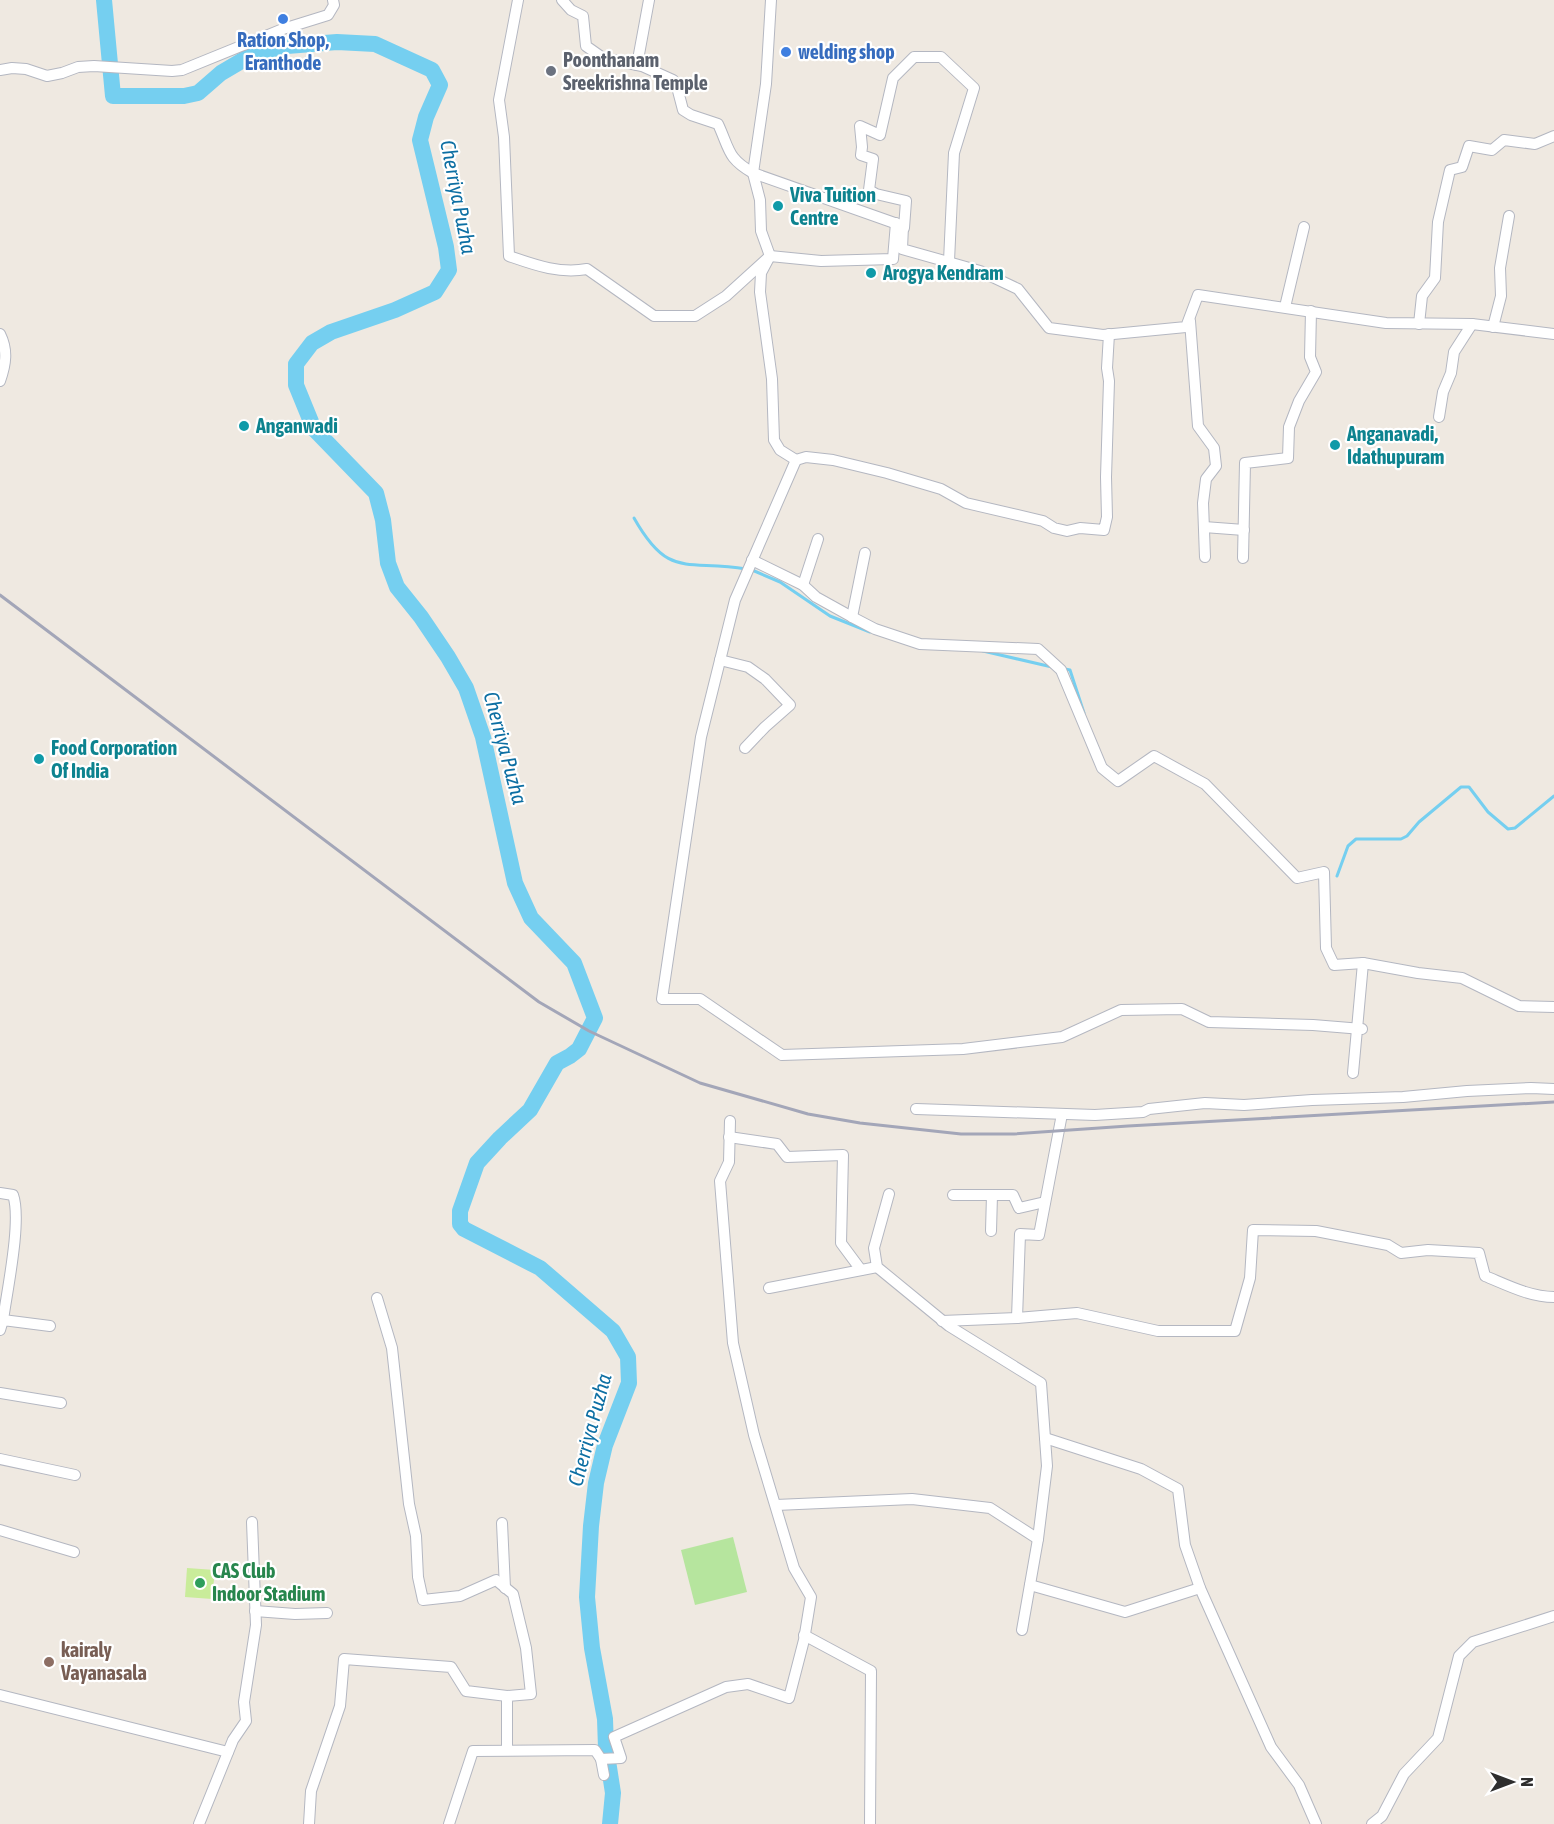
<svg xmlns="http://www.w3.org/2000/svg" width="1554" height="1824" viewBox="0 0 1554 1824" font-family="'Asap Condensed',sans-serif">
<style>
.green{fill:#b6e59e}
.pitch{fill:#c9ec9a}
.lines{fill:none;stroke-linecap:round;stroke-linejoin:round}
.stream{stroke:#75cff0;stroke-width:3}
.river{stroke:#75cff0;stroke-width:16}
.minor-casing{stroke:#b4b7c1;stroke-width:12}
.minor{stroke:#fff;stroke-width:10}
.rail{stroke:#a3a6b8;stroke-width:3}
.shop-dot{fill:#3f7fe0;stroke:#fff;stroke-width:2}
.worship-dot{fill:#6b7280;stroke:#fff;stroke-width:2}
.culture-dot{fill:#0f9aa8;stroke:#fff;stroke-width:2}
.leisure-dot{fill:#2e9e5b;stroke:#fff;stroke-width:2}
.education-dot{fill:#8d6e63;stroke:#fff;stroke-width:2}
.labels{text-anchor:middle;stroke-width:4.5;stroke-linejoin:round;paint-order:stroke}
.shop-label{font-size:20px;font-weight:bold;fill:#366cbe;stroke:#fff}
.worship-label{font-size:20px;font-weight:bold;fill:#5b616d;stroke:#fff;text-anchor:start}
.culture-label{font-size:20px;font-weight:bold;fill:#0d838f;stroke:#fff;text-anchor:start}
.leisure-label{font-size:20px;font-weight:bold;fill:#27864d;stroke:#fff;text-anchor:start}
.education-label{font-size:20px;font-weight:bold;fill:#785e54;stroke:#fff;text-anchor:start}
.water-label{font-size:21px;font-style:italic;fill:#0d6fa3;stroke:#fff}
</style>
<rect width="100%" height="100%" fill="#efe9e1"/>
<!-- green -->
<path class="green" d="M733,1537L747,1592L695,1605L681,1550Z"/>
<!-- pitch -->
<path class="pitch" d="M187,1568L215,1570L212,1599L185,1597Z"/>
<g class="lines">
<!-- stream -->
<g class="stream">
<path d="M634,518C669,580 686,559 746,569"/>
<path d="M752,570L780,582L830,616L870,632"/>
<path d="M983,651L1052,667"/>
<path d="M1065,669L1070,670L1084,713"/>
<path d="M1337,876L1348,846L1356,839H1401L1407,836L1419,822L1461,787H1469L1488,812L1508,829L1515,828L1554,796"/>
</g>
<!-- river -->
<path class="river" d="M104,0L113,96H184L198,93L221,73L255,53L287,46L337,42L375,44L432,70L440,85L426,117L420,140L446,247L449,270L435,292L395,310L331,332L312,343L296,364V385L314,429L376,493L383,520L388,563L397,587L421,617L448,657L466,688L483,737L515,883L531,918L574,963L595,1018L579,1049L570,1056L557,1063L530,1110L500,1138L477,1163L460,1211V1224L464,1229L540,1268L613,1331L628,1357L629,1383L605,1445L596,1483L591,1526L587,1597L592,1648L605,1719L606,1748L613,1793L610,1824"/>
<defs>
<g id="minor">
<path d="M518,0L499,100L504,137L509,256C535,265 559,274 587,269L654,316H695L726,296L770,256L821,261L893,259L896,223"/>
<path d="M562,0L571,10L583,16L586,46L603,58L642,66L673,80L677,87L683,110L691,115L718,124C730,150 727,158 753,173L903,226L902,249L980,271L1018,289L1049,328L1103,335L1186,327L1198,295L1386,323L1472,324L1554,334"/>
<path d="M771,0L766,84L753,173L760,200L761,231L770,256L761,273L760,292L772,379L774,440L780,450L796,460L735,600L701,737L662,999H700L782,1055L963,1049L1062,1037L1121,1010L1182,1009L1209,1022L1313,1025L1362,1029"/>
<path d="M637,65L649,0"/>
<path d="M0,70L12,68L26,69L47,76L62,73L78,67L94,66L172,71L182,70L283,29L328,15L334,5L333,0"/>
<path d="M904,228L906,201L876,194L869,190L873,159L861,155L862,147L860,126L880,135L893,78L914,57H941L974,88L954,153L949,261"/>
<path d="M1285,307L1304,227"/>
<path d="M1190,321L1198,426L1214,448L1216,466L1206,479L1203,503L1205,557"/>
<path d="M1419,324L1422,296L1435,278L1438,222L1450,170L1462,167L1469,146L1492,150L1504,140L1535,144L1554,136"/>
<path d="M1493,327L1501,296L1500,268L1509,216"/>
<path d="M0,334C8,350 6,364 0,381"/>
<path d="M1439,417L1443,392L1451,373L1454,352L1472,324"/>
<path d="M796,460L806,457L833,460L887,473L941,489L966,503L1043,521L1054,528L1067,531L1080,528L1104,530L1107,517L1106,477L1109,381L1107,368L1109,334"/>
<path d="M1204,527L1244,530"/>
<path d="M1243,558L1245,463L1288,458L1289,427L1299,401L1316,372L1310,357L1311,311"/>
<path d="M752,560L803,585L816,597L852,617L875,629L920,644L1038,649L1061,670L1102,768L1118,781L1154,756L1205,784L1297,878L1324,872L1326,948L1334,965L1363,963L1418,973L1462,978L1519,1006L1554,1007"/>
<path d="M803,585L818,539"/>
<path d="M852,617L865,553"/>
<path d="M720,660L748,667L765,679L790,705L765,727L745,748"/>
<path d="M1353,1073L1363,963"/>
<path d="M916,1109L1095,1115L1143,1112L1149,1109L1205,1103L1244,1105L1312,1100L1403,1097L1467,1091L1531,1088L1554,1089"/>
<path d="M729,1137L777,1144L787,1157L843,1155L841,1243L861,1270"/>
<path d="M0,1193L13,1195C22,1220 7,1291 3,1320"/>
<path d="M889,1194L874,1248L877,1267L949,1326L1041,1383L1047,1466L1038,1539L1022,1630"/>
<path d="M953,1195H1013L1019,1208L1045,1202"/>
<path d="M991,1231L992,1195"/>
<path d="M769,1288L877,1267"/>
<path d="M377,1298L392,1348L409,1504L416,1536L418,1577L423,1600L460,1596L496,1580L513,1594L526,1648L531,1694L507,1696V1750"/>
<path d="M1017,1318L1020,1234L1039,1235L1062,1114"/>
<path d="M942,1321L1017,1318L1077,1313L1158,1331H1235L1250,1278L1253,1230L1316,1231L1388,1245L1401,1253L1428,1250L1479,1253L1485,1276C1507,1285 1530,1297 1554,1297"/>
<path d="M0,1330L3,1320L50,1326"/>
<path d="M0,1393L61,1403"/>
<path d="M1045,1438L1141,1469L1178,1489L1185,1545L1200,1588L1271,1747L1299,1785L1316,1824"/>
<path d="M0,1459L75,1475"/>
<path d="M776,1505L912,1499L990,1508L1038,1539"/>
<path d="M502,1523L505,1588"/>
<path d="M0,1530L74,1552"/>
<path d="M1030,1585L1125,1612L1200,1588"/>
<path d="M255,1611L295,1614L327,1613"/>
<path d="M804,1635L871,1671L870,1824"/>
<path d="M0,1695L228,1752"/>
<path d="M601,1759L621,1758L614,1737L726,1687L748,1684L789,1698L804,1640L811,1597L794,1568L754,1435L733,1343L720,1181L729,1162L730,1121"/>
<path d="M199,1824L233,1740L246,1721L244,1702L256,1625L252,1522"/>
<path d="M309,1824L311,1791L340,1706L344,1659L451,1667L466,1691L507,1696"/>
<path d="M449,1824L473,1751L595,1750L601,1759L604,1775"/>
<path d="M1372,1824L1382,1816L1404,1774L1438,1738L1459,1656L1473,1642L1554,1616"/>
</g>
</defs>
<!-- minor casing -->
<use href="#minor" class="minor-casing"/>
<!-- minor -->
<use href="#minor" class="minor"/>
<!-- rail -->
<path class="rail" d="M0,595L539,1002L589,1031L700,1083L808,1114L860,1123L961,1134H1014L1128,1126L1554,1102"/>
</g>
<!-- markers -->
<g class="shop-dot">
<circle cx="283" cy="19" r="6"/>
<circle cx="786" cy="52" r="6"/>
</g>
<circle class="worship-dot" cx="551" cy="71" r="6"/>
<g class="culture-dot">
<circle cx="778" cy="206" r="6"/>
<circle cx="871" cy="273" r="6"/>
<circle cx="244" cy="426" r="6"/>
<circle cx="1335" cy="445" r="6"/>
<circle cx="39" cy="759" r="6"/>
</g>
<circle class="leisure-dot" cx="200" cy="1583" r="6"/>
<circle class="education-dot" cx="49" cy="1662" r="6"/>
<g class="labels">
<!-- shop labels -->
<g class="shop-label">
<text x="283" y="47">Ration Shop,<tspan x="283" dy="23">Eranthode</tspan></text>
<text x="798" y="59" text-anchor="start">welding shop</text>
</g>
<!-- worship labels -->
<g class="worship-label">
<text x="563" y="67">Poonthanam<tspan x="563" dy="23">Sreekrishna Temple</tspan></text>
</g>
<!-- culture labels -->
<g class="culture-label">
<text x="790" y="202">Viva Tuition<tspan x="790" dy="23">Centre</tspan></text>
<text x="883" y="280">Arogya Kendram</text>
<text x="256" y="433">Anganwadi</text>
<text x="1347" y="441">Anganavadi,<tspan x="1347" dy="23">Idathupuram</tspan></text>
<text x="51" y="755">Food Corporation<tspan x="51" dy="23">Of India</tspan></text>
</g>
<!-- leisure labels -->
<g class="leisure-label">
<text x="212" y="1578">CAS Club<tspan x="212" dy="23">Indoor Stadium</tspan></text>
</g>
<!-- education labels -->
<g class="education-label">
<text x="61" y="1657">kairaly<tspan x="61" dy="23">Vayanasala</tspan></text>
</g>
<!-- water labels -->
<g class="water-label">
<text transform="translate(458 197) rotate(79)" y="7">Cherriya Puzha</text>
<text transform="translate(505 748) rotate(75)" y="7">Cherriya Puzha</text>
<text transform="translate(590 1430) rotate(-75)" y="7">Cherriya Puzha</text>
</g>
</g>
<!-- north arrow -->
<g transform="translate(1512 1782) rotate(90)" stroke="#ffffff" stroke-width="4.5" paint-order="stroke">
<path d="M0-4.5L10 22L0 15L-10 22Z" fill="#2e2e2e"/>
<text y="-9" font-size="16" font-weight="bold" text-anchor="middle" fill="#2e2e2e">N</text>
</g>
</svg>
